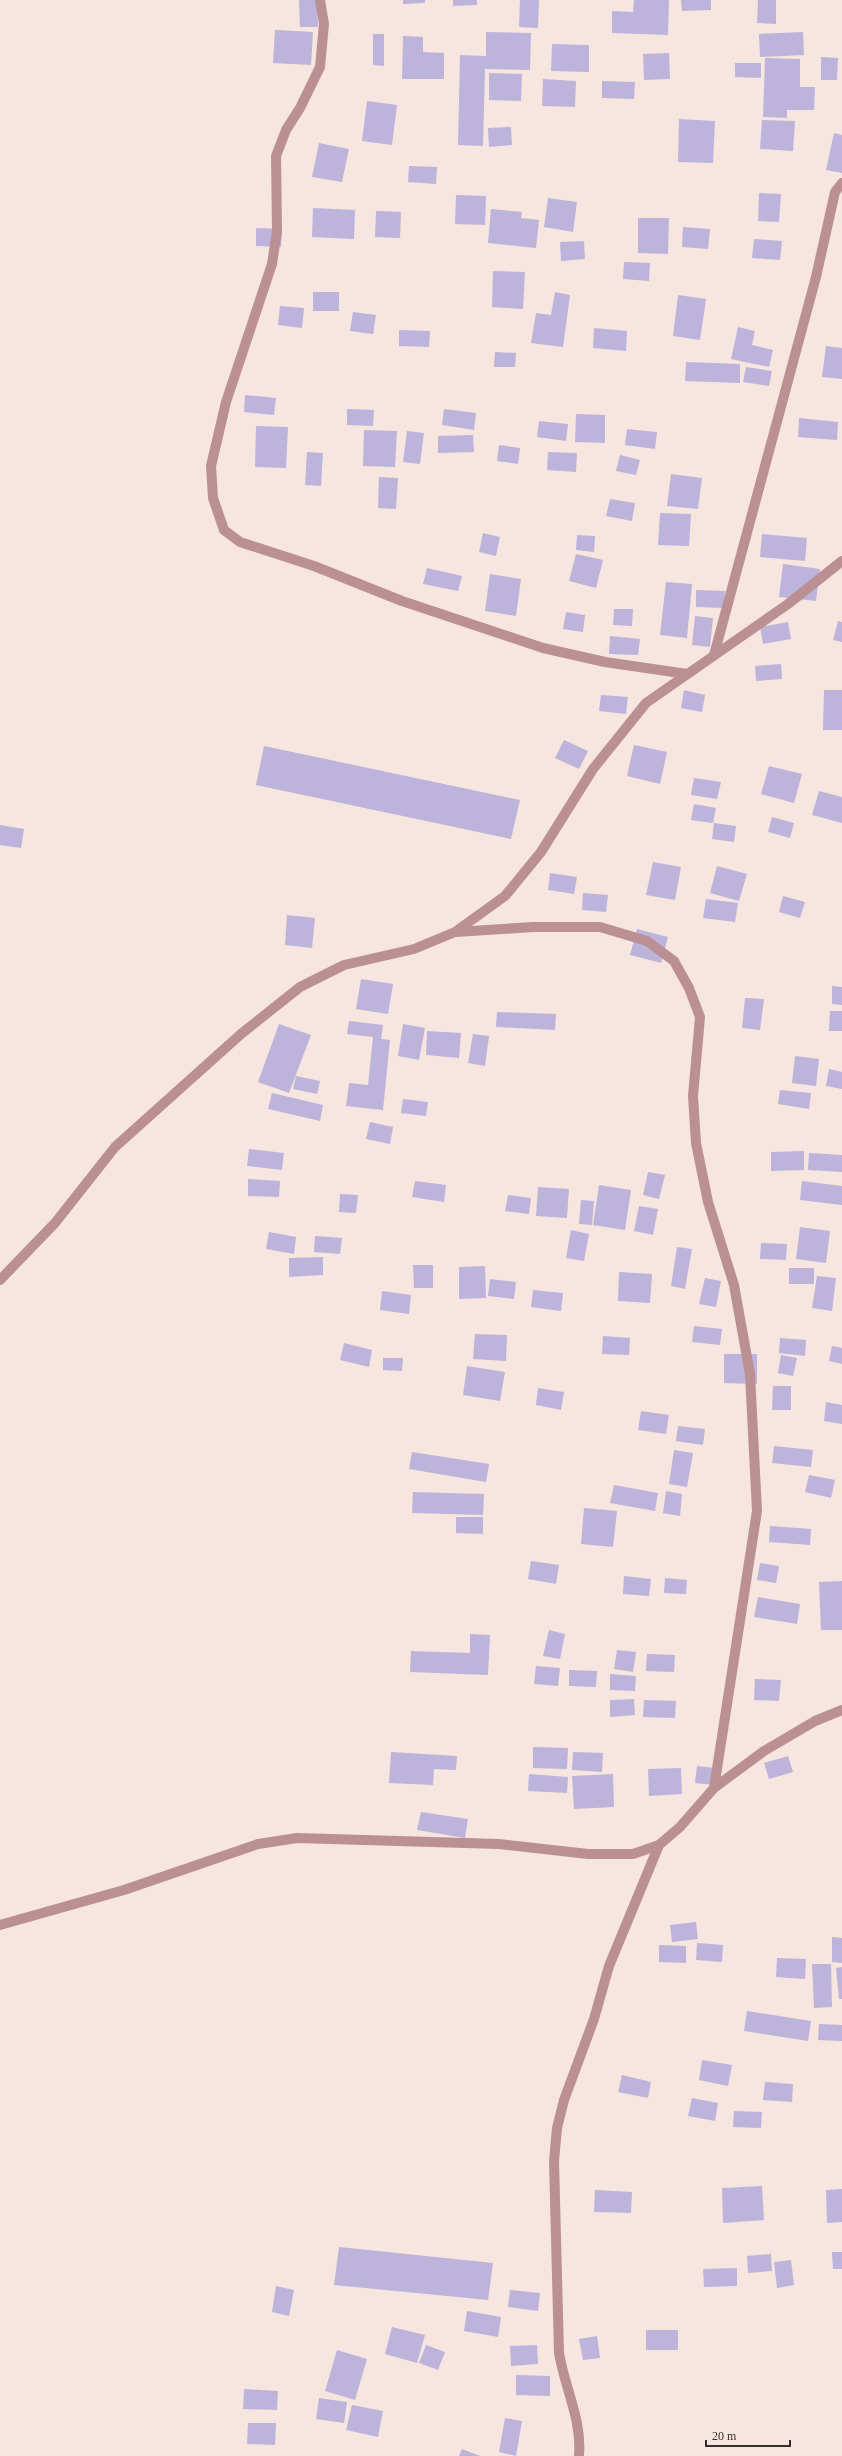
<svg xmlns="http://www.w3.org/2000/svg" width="842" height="2456" viewBox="0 0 842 2456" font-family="Georgia,serif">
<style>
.building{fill:#bcb4da}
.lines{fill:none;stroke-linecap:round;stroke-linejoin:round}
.minor{stroke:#ba9095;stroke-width:10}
</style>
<rect width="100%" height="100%" fill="#f7e5df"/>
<!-- building -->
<g class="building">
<path d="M299,0H317L318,27H300Z"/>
<path d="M403,0H425V3L403,4Z"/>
<path d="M453,0H477V5L453,6Z"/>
<path d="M520,0H539L538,28L519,27Z"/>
<path d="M634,0H669L668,35L612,33V11L633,12Z"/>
<path d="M681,0H711V10L682,11Z"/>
<path d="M758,0H776V24L757,23Z"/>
<path d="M275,30L313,32L311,65L273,63Z"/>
<path d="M486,32L531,33L530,70L485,69L483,146L458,145L460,55L486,56Z"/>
<path d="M803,32L804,55L760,57L759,34Z"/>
<path d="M373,34H384V66L373,65Z"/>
<path d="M403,36L423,37V52L444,53V79H402Z"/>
<path d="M552,44L589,45V72L551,71Z"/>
<path d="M669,53L670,79L644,80L643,54Z"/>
<path d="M821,57L838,58L837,80H821Z"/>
<path d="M765,58L800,59V87H815L814,110H787V118L763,117Z"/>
<path d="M735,63H761V78L735,77Z"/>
<path d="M489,73L522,74L521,101L489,100Z"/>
<path d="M543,79L576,81L575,107L542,106Z"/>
<path d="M602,81L635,82L634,99L602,98Z"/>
<path d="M367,101L397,105L392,145L362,141Z"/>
<path d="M679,119L715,121L713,163L678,162Z"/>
<path d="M762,120L795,121L793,151L760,149Z"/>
<path d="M511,127L512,145L489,147L488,128Z"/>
<path d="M834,133L842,135V173L826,170Z"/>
<path d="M319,143L349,149L342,182L312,177Z"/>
<path d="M409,166L437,167L436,184L408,182Z"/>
<path d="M759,193L781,194L779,222L758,221Z"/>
<path d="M456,195L486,196L485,225L455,224Z"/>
<path d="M548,198L577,202L573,232L544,227Z"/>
<path d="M313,208L355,210L354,239L312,237Z"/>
<path d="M491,209L522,212L521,218L539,220L536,248L488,243Z"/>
<path d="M376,211L401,212L400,238L375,237Z"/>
<path d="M638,218H669L668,254L638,253Z"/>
<path d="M683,227L710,229L708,249L682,247Z"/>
<path d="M256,228L282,229L281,247L256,246Z"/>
<path d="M754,239L782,241L780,260L752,258Z"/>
<path d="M584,241L585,259L561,261L560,242Z"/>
<path d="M624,262L650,263L649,281L623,279Z"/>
<path d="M493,271L525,272L523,309L492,307Z"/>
<rect x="313" y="292" width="26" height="19"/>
<path d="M555,292L570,295L563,347L531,343L536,313L551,315Z"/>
<path d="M678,295L706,299L700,340L673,336Z"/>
<path d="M280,306L304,308L302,328L278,325Z"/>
<path d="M353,312L376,315L373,334L350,331Z"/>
<path d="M738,327L755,331L752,345L773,350L769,367L731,359Z"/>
<path d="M594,328L627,331L626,351L593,348Z"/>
<path d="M399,330L430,331L429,347L399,346Z"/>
<path d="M826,346L842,348V379L822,377Z"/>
<path d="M495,352L516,353L515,367H494Z"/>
<path d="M686,362L740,364V383L685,381Z"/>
<path d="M746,367L772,371L769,386L743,382Z"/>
<path d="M245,395L276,398L274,415L244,412Z"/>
<path d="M347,409L374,410L373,426L347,425Z"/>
<path d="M444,409L476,413L474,430L442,425Z"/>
<path d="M576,414L605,415V443L575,442Z"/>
<path d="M799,418L838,422L837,440L798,437Z"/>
<path d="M539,421L568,424L566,441L537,437Z"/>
<path d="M256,426L288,427L286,468L255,467Z"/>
<path d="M627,429L657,432L655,449L625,445Z"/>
<path d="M364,430L397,431L395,467L363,466Z"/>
<path d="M407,431L424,433L420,464L403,462Z"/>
<path d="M473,435L474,452L438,453V436Z"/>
<path d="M499,445L520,448L518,464L497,461Z"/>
<path d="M307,452L323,453L321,486L305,485Z"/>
<path d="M548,452L577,453L576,472L547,470Z"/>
<path d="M620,455L640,460L636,475L616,471Z"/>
<path d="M671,474L702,478L698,509L667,506Z"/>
<path d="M379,477L398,478L396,509L378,508Z"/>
<path d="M610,499L635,503L632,521L606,516Z"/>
<path d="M660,513L691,514L689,546L658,545Z"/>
<path d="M483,533L500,537L496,556L479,552Z"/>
<path d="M762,534L807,538L805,561L760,557Z"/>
<path d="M577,535L595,536L594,552L576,550Z"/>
<path d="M576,554L603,560L596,588L569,581Z"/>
<path d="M783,564L820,569L816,601L779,597Z"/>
<path d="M427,568L462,576L458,591L423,584Z"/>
<path d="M490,574L521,579L516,616L485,611Z"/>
<path d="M666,582L692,584L687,638L660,635Z"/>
<path d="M696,590L725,591L724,608L696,607Z"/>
<path d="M614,609H633L632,626L613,625Z"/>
<path d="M566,612L585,615L583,632L563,629Z"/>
<path d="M695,616L713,618L710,647L692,645Z"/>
<path d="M838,621L842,622V642L833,640Z"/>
<path d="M788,622L791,639L763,644L760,627Z"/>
<path d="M610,636L640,639L638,655L609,654Z"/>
<path d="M781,664L782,679L756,681L755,666Z"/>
<path d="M684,690L705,695L702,712L681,708Z"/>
<path d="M824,690H842V730H823Z"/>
<path d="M601,695L628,697L626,714L599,711Z"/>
<path d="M564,740L588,751L579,769L555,758Z"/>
<path d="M634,745L667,752L660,784L627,776Z"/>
<path d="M264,746L520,800L511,839L256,785Z"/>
<path d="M769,766L802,774L794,803L761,794Z"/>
<path d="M694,778L721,782L717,799L691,795Z"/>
<path d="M819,791L842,797V823L812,815Z"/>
<path d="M694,804L716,808L713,823L691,820Z"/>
<path d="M772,817L794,823L790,838L768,832Z"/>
<path d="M714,823L736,826L734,842L712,839Z"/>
<path d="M0,825L24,829L21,848L0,845Z"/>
<path d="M653,862L681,867L675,900L646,895Z"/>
<path d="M717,866L747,874L739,901L710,893Z"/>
<path d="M550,873L577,877L574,894L548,890Z"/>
<path d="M583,893L608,895L606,912L582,910Z"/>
<path d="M783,896L805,902L800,918L779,912Z"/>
<path d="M706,899L738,903L735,922L703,918Z"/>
<path d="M287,915L315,918L312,948L285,945Z"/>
<path d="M637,929L668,937L661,963L630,955Z"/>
<path d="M361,979L393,984L388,1014L356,1009Z"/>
<path d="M832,986L842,987V1005L832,1004Z"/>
<path d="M745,998L764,999L760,1030L742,1028Z"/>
<path d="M830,1011H842V1031H829Z"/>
<path d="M497,1012L556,1014L555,1030L496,1027Z"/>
<path d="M349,1021L383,1025L381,1039L390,1040L383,1110L346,1106L349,1083L368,1085L373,1037L347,1034Z"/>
<path d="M279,1024L311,1035L289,1093L258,1082Z"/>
<path d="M403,1024L425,1028L419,1060L398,1056Z"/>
<path d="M427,1031L461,1033L459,1058L426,1055Z"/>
<path d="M473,1034L489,1036L485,1066L468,1063Z"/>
<path d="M795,1056L819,1059L816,1086L792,1083Z"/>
<path d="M829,1069L842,1072V1089L826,1086Z"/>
<path d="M296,1076L320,1081L317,1094L293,1089Z"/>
<path d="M780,1090L811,1093L809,1109L778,1104Z"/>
<path d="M272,1093L323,1105L320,1121L268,1109Z"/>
<path d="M403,1099L428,1102L426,1116L401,1113Z"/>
<path d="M370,1122L393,1127L390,1144L366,1139Z"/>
<path d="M249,1149L284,1153L282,1170L247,1166Z"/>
<path d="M804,1151V1170L771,1171V1152Z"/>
<path d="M809,1153L842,1155V1172L808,1170Z"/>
<path d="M648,1172L665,1175L659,1199L643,1195Z"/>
<path d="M248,1179L280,1181L279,1197L248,1196Z"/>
<path d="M415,1181L446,1185L444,1202L412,1197Z"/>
<path d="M802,1181L842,1186V1205L800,1200Z"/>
<path d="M599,1185L631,1190L625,1230L593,1225Z"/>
<path d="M538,1187L569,1189L567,1218L536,1216Z"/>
<path d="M340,1194L358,1195L356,1213L339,1212Z"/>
<path d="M508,1195L531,1198L529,1214L505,1211Z"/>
<path d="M581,1200L594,1201L592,1225L579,1224Z"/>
<path d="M639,1206L658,1209L653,1235L634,1231Z"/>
<path d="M800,1227L830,1231L826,1263L796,1259Z"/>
<path d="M571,1230L589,1234L584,1261L566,1258Z"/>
<path d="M269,1232L296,1237L294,1254L266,1249Z"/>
<path d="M315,1236L342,1238L340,1254L314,1252Z"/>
<path d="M761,1243L787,1244L786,1260L760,1259Z"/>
<path d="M677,1247L692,1249L685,1289L671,1286Z"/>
<path d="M323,1257V1275L289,1277V1258Z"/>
<path d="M413,1265H433V1288H414Z"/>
<path d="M485,1266L486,1298L459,1299V1267Z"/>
<rect x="789" y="1268" width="25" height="16"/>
<path d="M619,1272L652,1274L650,1303L618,1301Z"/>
<path d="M817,1276L836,1278L832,1311L812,1308Z"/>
<path d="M705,1278L721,1281L716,1307L699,1304Z"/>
<path d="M490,1279L516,1282L514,1299L488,1296Z"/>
<path d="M533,1290L563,1293L561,1311L531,1307Z"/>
<path d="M382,1291L411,1295L409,1314L380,1310Z"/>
<path d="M694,1326L722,1329L720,1345L692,1342Z"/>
<path d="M475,1334L507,1335L506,1361L473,1359Z"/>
<path d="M603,1336L630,1338L629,1355L602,1354Z"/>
<path d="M780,1338L806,1340L805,1356L779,1353Z"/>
<path d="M344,1343L372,1350L369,1367L340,1360Z"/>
<path d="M832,1346L842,1348V1364L829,1361Z"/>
<path d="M724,1354H757V1384L724,1383Z"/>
<path d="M781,1355L797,1358L793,1376L778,1373Z"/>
<path d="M383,1358H403L402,1371L383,1370Z"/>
<path d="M467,1366L505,1372L500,1401L463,1395Z"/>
<path d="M773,1386H791V1410H772Z"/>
<path d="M538,1388L564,1392L561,1410L536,1405Z"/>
<path d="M826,1402L842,1405V1424L824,1421Z"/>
<path d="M641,1411L669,1415L666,1434L638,1430Z"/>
<path d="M678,1426L705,1429L703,1445L676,1441Z"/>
<path d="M774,1446L813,1450L811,1467L772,1463Z"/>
<path d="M674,1450L693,1453L687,1487L669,1484Z"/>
<path d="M412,1452L489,1464L486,1482L409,1469Z"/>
<path d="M809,1475L835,1480L831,1498L805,1492Z"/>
<path d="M614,1485L658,1493L655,1511L610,1503Z"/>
<path d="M666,1491L682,1494L680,1516L663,1513Z"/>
<path d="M413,1492L484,1494L483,1515L412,1513Z"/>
<path d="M584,1508L617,1511L613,1547L581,1544Z"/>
<path d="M456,1517H483V1534L456,1533Z"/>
<path d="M770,1526L811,1529L810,1545L769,1542Z"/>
<path d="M531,1561L559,1565L556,1584L528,1579Z"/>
<path d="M760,1563L779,1566L776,1583L757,1580Z"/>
<path d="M624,1576L651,1579L649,1596L623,1594Z"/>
<path d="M665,1578L687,1580L686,1594L664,1593Z"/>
<path d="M842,1581V1630H821L819,1582Z"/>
<path d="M758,1597L800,1604L797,1624L754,1617Z"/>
<path d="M549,1630L565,1634L560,1659L543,1656Z"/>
<path d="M470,1634L490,1635L488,1675L410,1672L411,1651L470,1653Z"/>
<path d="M617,1650L636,1652L633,1672L614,1669Z"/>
<path d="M647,1654L675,1655L674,1672L646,1671Z"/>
<path d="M536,1666L560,1668L558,1686L534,1684Z"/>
<path d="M569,1670L597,1671L596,1687L569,1686Z"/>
<path d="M610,1674L636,1676L635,1691L610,1690Z"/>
<path d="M755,1679L781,1680L779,1701L754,1700Z"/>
<path d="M634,1699L635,1715L610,1717V1700Z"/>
<path d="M644,1700L676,1701L675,1718L643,1717Z"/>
<path d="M533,1747L568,1748L567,1769L533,1768Z"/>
<path d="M391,1752L457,1756L456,1770L434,1769L433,1785L389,1783Z"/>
<path d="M573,1752L603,1753L602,1772L572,1770Z"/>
<path d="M788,1756L793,1772L769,1779L764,1763Z"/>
<path d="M697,1766L716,1768L715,1785L695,1783Z"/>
<path d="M681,1768L682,1794L649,1796L648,1769Z"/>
<path d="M529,1774L568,1777L567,1793L528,1791Z"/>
<path d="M613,1774L614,1807L574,1809L572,1776Z"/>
<path d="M421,1812L468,1819L465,1838L417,1830Z"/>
<path d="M696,1922L698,1939L672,1942L670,1925Z"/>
<path d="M832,1937L842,1938V1963L832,1962Z"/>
<path d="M697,1943L723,1945L722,1962L696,1960Z"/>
<path d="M659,1945L686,1946V1963L659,1962Z"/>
<path d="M777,1958L806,1959L805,1979L776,1977Z"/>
<path d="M812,1964H831L832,2007L814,2008Z"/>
<path d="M842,1967V1999H839L836,1968Z"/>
<path d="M747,2011L811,2021L808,2041L744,2031Z"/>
<path d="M819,2024L842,2025V2041L818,2040Z"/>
<path d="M702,2060L732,2065L728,2086L699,2080Z"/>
<path d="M622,2075L651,2082L648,2098L618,2092Z"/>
<path d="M765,2082L793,2084L792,2102L763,2100Z"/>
<path d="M692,2098L718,2103L715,2121L688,2116Z"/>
<path d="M734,2111L762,2112L761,2128L733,2127Z"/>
<path d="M762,2186L764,2220L723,2223L722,2188Z"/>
<path d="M842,2189V2222L827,2223L826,2190Z"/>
<path d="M595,2190L632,2192L631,2213L594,2212Z"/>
<path d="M339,2247L493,2263L488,2300L334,2285Z"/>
<path d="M832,2252H842V2269H833Z"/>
<path d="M771,2254L772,2271L748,2273L747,2256Z"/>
<path d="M791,2260L794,2285L777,2288L774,2262Z"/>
<path d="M737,2268V2286L704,2287L703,2269Z"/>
<path d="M276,2286L294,2290L289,2316L272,2312Z"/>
<path d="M510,2290L540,2293L538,2311L508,2307Z"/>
<path d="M467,2311L501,2317L498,2337L464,2331Z"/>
<path d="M392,2327L425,2335L417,2363L385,2354Z"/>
<rect x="646" y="2330" width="32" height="20"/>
<path d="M597,2336L600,2358L583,2360L579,2339Z"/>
<path d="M426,2345L445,2352L438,2370L419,2363Z"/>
<path d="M537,2345L538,2364L511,2366L510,2346Z"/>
<path d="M337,2350L367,2359L355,2400L325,2391Z"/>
<path d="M516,2375L550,2376V2396L516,2395Z"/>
<path d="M244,2389L278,2391L277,2410L243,2409Z"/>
<path d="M319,2398L347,2402L344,2423L316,2419Z"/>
<path d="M352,2405L383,2411L378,2437L346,2430Z"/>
<path d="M505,2418L522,2421L516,2456L499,2452Z"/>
<path d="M248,2423H276L275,2445L247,2444Z"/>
<path d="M462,2449L480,2456H459Z"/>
</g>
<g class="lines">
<!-- minor -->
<g class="minor">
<path d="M320,0L324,24L320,67L300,108L286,130L276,156L277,231L272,264L226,402L211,466L213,498L224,530L240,542L314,566L402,601L543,648L605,662L687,674"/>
<path d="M714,655L816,277L835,192L842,183"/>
<path d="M456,932L533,927H600L647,941L674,961L689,988L700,1017L693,1096L696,1143L708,1202L734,1285L750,1374L757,1511L714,1788"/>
<path d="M0,1280L55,1223L115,1147L241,1034L300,987L344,965L414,949L455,932L505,896L541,852L593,769L646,703L788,604L842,561"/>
<path d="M0,1925L124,1890L258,1844L297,1838L499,1844L588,1854H633L659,1845L680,1827L714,1788L764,1751L815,1721L842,1710"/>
<path d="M579,2456C582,2419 565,2389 559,2353L554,2161L557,2128L564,2100L594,2019L609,1966L659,1845"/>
</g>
</g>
<!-- scale -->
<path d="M706 2440v6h84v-6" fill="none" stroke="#362f2d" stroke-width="2"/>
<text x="712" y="2440" font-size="12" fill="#362f2d" stroke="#f7e5df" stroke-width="3" paint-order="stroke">20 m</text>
</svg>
